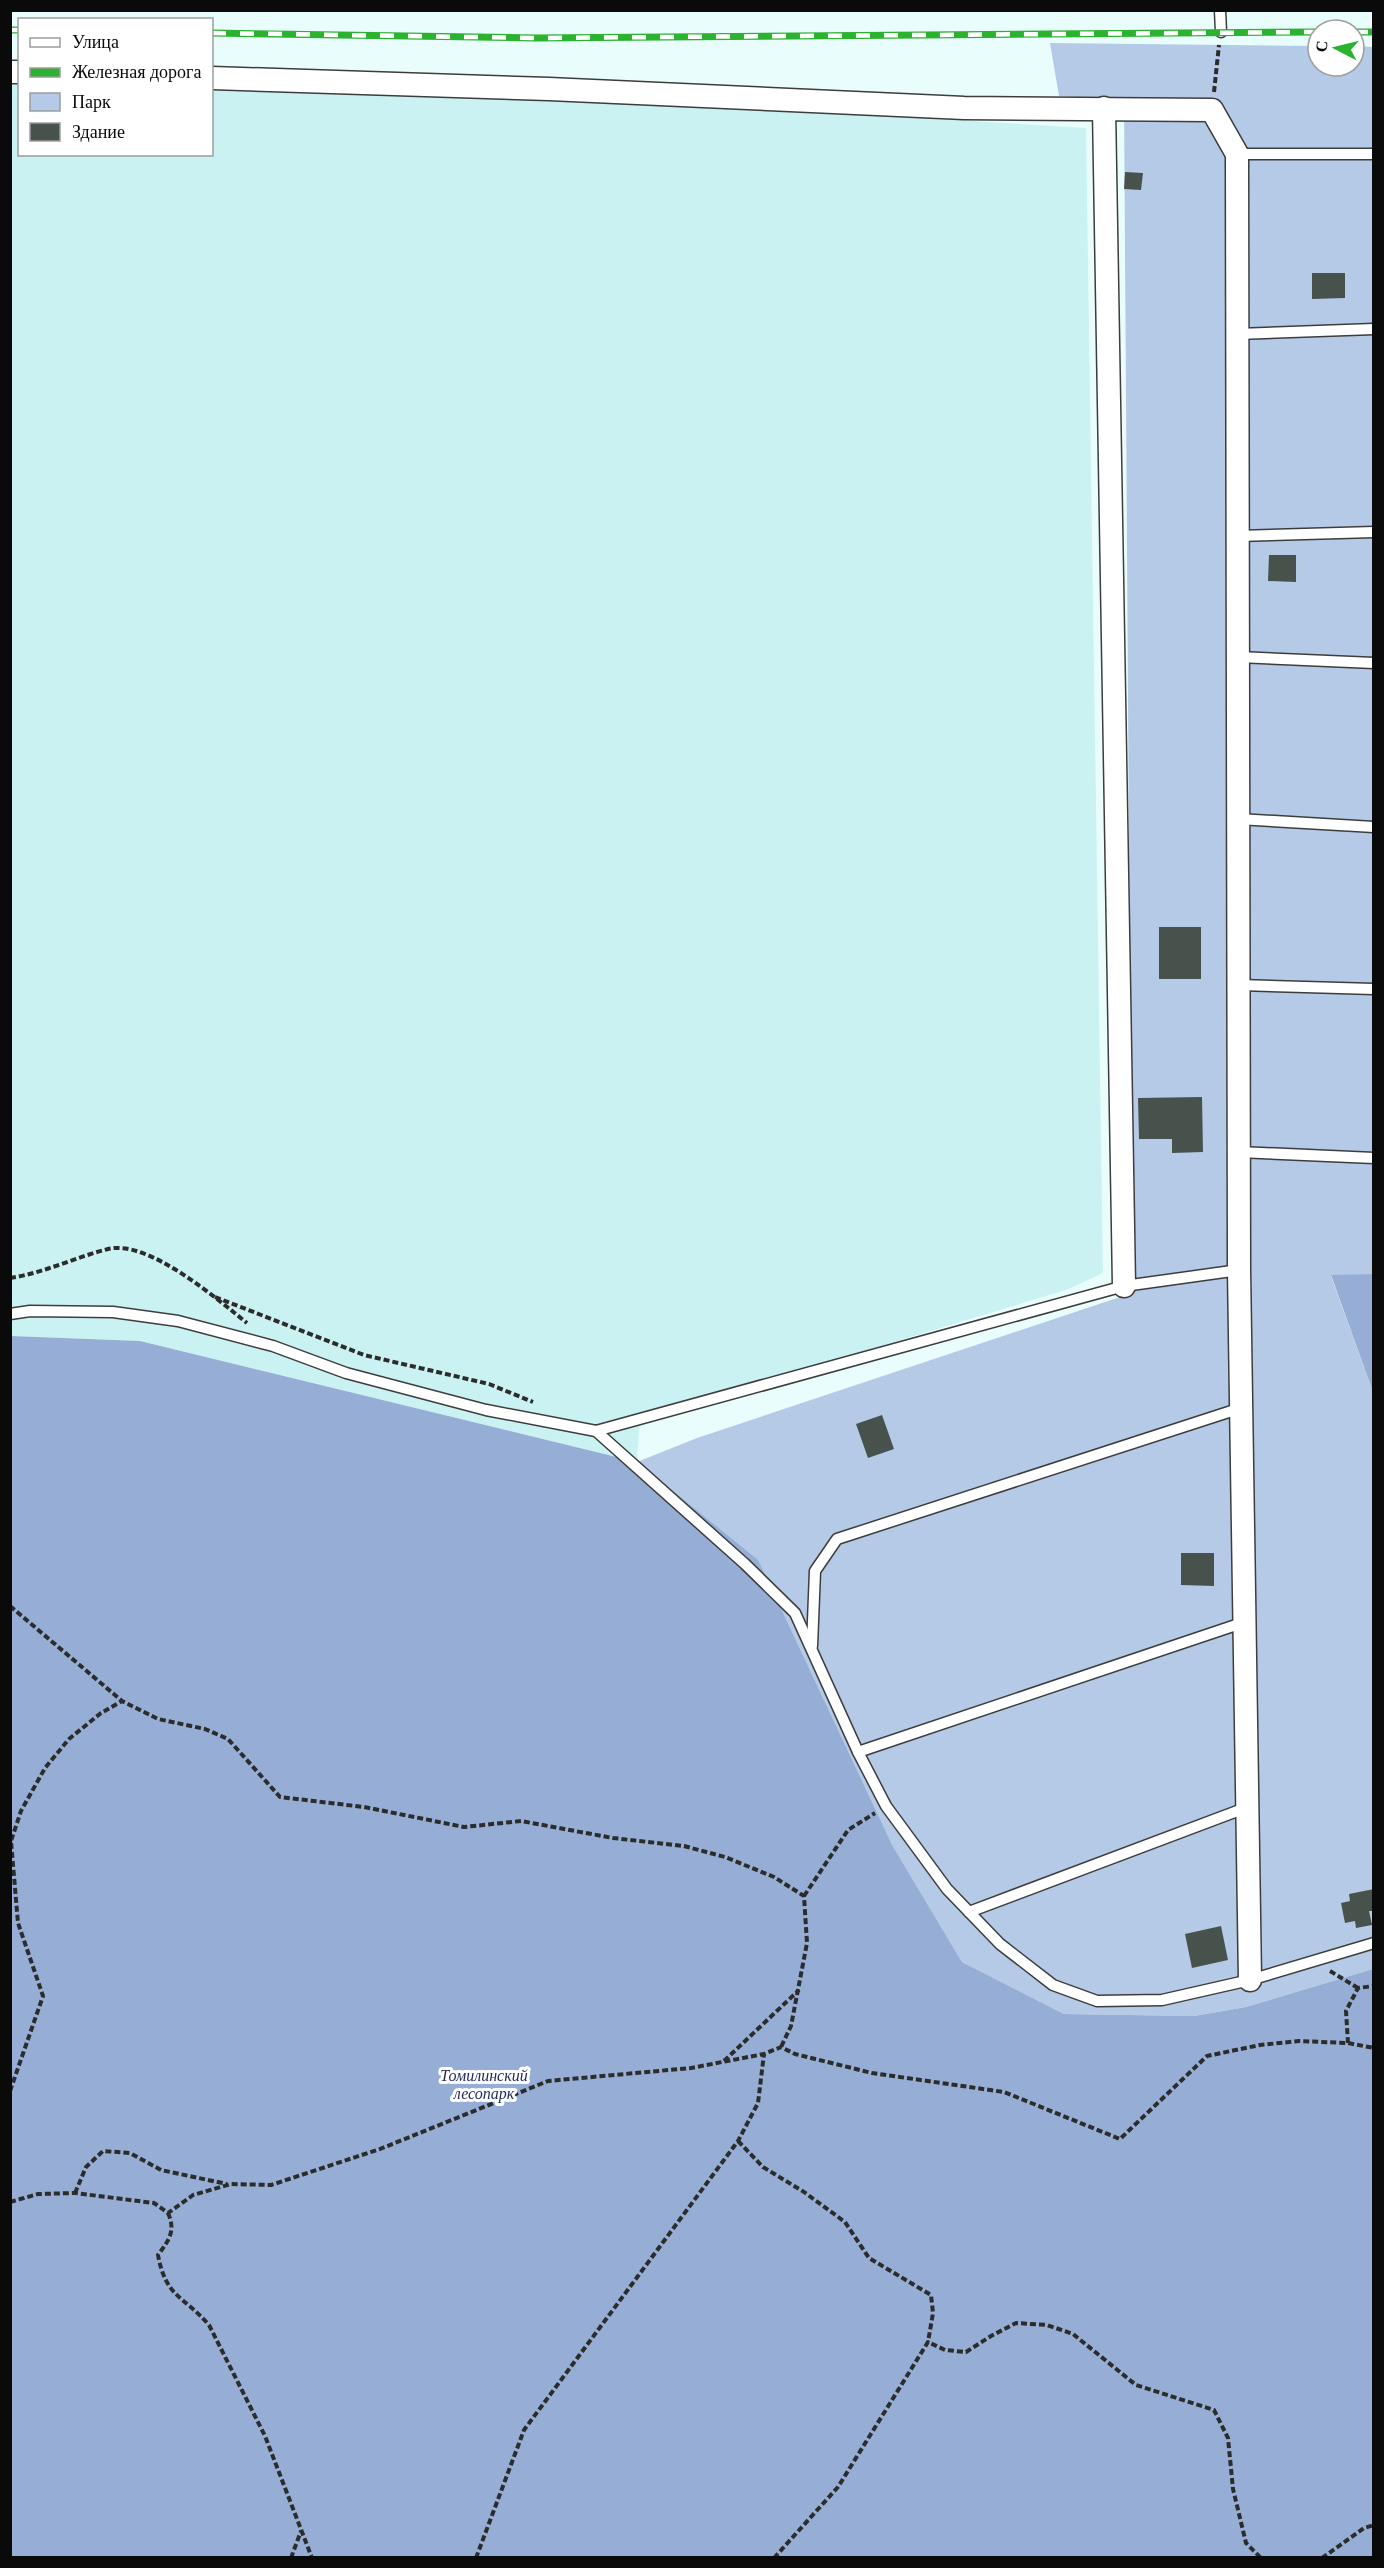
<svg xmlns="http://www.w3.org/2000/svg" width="1384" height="2568" viewBox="0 0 1384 2568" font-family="'Times New Roman',serif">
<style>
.farmland{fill:#cbf2f2}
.green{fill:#b5cae6}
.forest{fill:#96add5}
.building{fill:#48524d}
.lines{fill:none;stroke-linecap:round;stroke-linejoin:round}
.service-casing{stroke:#3d3d3d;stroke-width:13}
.minor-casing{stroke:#3d3d3d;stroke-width:25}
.path{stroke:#2c2c2c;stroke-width:4;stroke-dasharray:6 3;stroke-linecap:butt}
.service{stroke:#fff;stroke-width:10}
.minor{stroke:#fff;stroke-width:22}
.rail-casing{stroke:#2bb22f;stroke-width:7}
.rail{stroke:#fff;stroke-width:4.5;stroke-dasharray:14;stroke-linecap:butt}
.labels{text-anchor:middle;stroke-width:6;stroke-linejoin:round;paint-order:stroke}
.park-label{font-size:16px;font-style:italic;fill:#1f275e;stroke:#fff}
</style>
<rect width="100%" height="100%" fill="#e9fefc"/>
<!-- farmland -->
<path class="farmland" d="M11,62H19L20,154H212V74L1086,128L1103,1273L1069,1289L640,1419L637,1462L140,1341L11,1336Z"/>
<!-- green -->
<path class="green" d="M1050,43L1318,46V66H1354V46L1373,47L1374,1274L1331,1276L1373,1392V1969L1246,2007L1194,2016L1064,2014L962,1962L891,1843L637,1462L697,1438L1132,1293L1124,100L1059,96Z"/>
<!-- forest -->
<g class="forest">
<path d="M1373,1274H1374L1373,1392L1331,1275Z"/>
<path d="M11,1336L140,1341L637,1462L758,1560L891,1843L962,1962L1064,2014L1194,2016L1246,2007L1373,1969V2557L11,2558Z"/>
</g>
<!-- building -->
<g class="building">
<path d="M1125,172L1143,173L1141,190L1124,189Z"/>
<path d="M1312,273H1345V298L1312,299Z"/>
<path d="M1269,555H1296V582L1268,581Z"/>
<rect x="1159" y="927" width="42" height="52"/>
<path d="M1202,1097L1203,1152L1172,1153V1139H1139L1138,1098Z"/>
<path d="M882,1415L894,1449L868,1458L856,1424Z"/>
<path d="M1181,1553H1214V1586L1181,1585Z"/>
<path d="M1374,1889V1911H1369L1372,1925L1356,1928L1355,1921L1345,1923L1341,1903L1350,1901L1349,1894Z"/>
<path d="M1221,1926L1228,1960L1192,1968L1185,1934Z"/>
</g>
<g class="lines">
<defs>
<g id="service">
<path d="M1220,10L1221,32"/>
<path d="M1237,154H1374"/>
<path d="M1237,334L1374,329"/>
<path d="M1237,536L1374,532"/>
<path d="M1238,657L1374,663"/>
<path d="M1238,819L1374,827"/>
<path d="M1239,985L1374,989"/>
<path d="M1239,1152L1374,1158"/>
<path d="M10,1314L30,1311L113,1312L178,1321L273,1346L346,1373L486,1410L596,1431L1124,1286L1239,1270"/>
<path d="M596,1431L745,1564L795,1613L858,1752L886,1806L947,1889L1000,1944L1053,1985L1097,2001L1162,2000L1250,1980L1374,1943"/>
<path d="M812,1646L815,1571L837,1539L1241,1408"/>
<path d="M858,1752L1245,1622"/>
<path d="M969,1912L1248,1807"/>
</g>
<g id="minor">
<path d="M10,72H20"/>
<path d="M212,78L549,89L964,108L1212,110L1237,154L1239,1270L1250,1980"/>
<path d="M1104,108L1124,1286"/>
</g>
</defs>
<!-- service casing -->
<use href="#service" class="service-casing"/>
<!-- minor casing -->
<use href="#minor" class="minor-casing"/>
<!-- path -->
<g class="path">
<path d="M1214,92L1219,45"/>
<path d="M10,1278C44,1273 76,1257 108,1249C148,1239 217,1299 247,1323"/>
<path d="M215,1297L364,1355L489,1384L533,1402"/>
<path d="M10,1606L122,1701L158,1719L205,1729L228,1739L280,1797L364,1807L464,1827L521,1821L613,1838L684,1846L725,1857L774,1877L804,1896L807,1943L791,2026L781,2047"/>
<path d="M804,1896L848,1830L875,1813"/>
<path d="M1330,1971L1358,1988"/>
<path d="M1348,2043L1346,2011L1358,1988L1374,1986"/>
<path d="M724,2061L799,1990"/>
<path d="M10,2091L43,1996L18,1923L11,1841L21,1811L45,1768L69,1739L101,1713L122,1701"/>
<path d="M738,2141L763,2167L804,2192L845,2222L869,2258L931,2295L933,2313L928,2342"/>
<path d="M75,2193L86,2167L103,2151L130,2153L161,2170L227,2184"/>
<path d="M10,2202L38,2194L75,2193L154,2203L168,2213L193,2195L231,2184L271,2185L380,2149L548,2081L691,2068L764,2054L781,2047L795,2054L872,2073L1004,2092L1120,2139L1207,2056L1260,2045L1299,2041L1348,2043L1374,2048"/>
<path d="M168,2213C176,2231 169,2240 158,2255C166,2298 183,2295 209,2325L265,2436L312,2558"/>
<path d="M291,2558L301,2531"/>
<path d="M476,2558L524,2430L738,2141L758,2103L764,2054"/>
<path d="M774,2558L838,2487L928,2342L945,2350L966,2352L991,2336L1016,2323L1047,2325L1073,2334L1136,2385L1214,2410L1228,2438L1233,2489L1246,2543L1261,2558"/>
<path d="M1322,2558L1364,2528L1374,2525"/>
</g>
<!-- service -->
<use href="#service" class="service"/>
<!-- minor -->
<use href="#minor" class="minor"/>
<defs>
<g id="rail">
<path d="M10,30H20"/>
<path d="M1354,32H1374"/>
<path d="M212,33L535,38L1318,32"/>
</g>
</defs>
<!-- rail casing -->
<use href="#rail" class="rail-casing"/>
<!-- rail -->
<use href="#rail" class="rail"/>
</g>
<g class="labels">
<!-- park labels -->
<g class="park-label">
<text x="484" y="2081">Томилинский<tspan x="484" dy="18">лесопарк</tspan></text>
</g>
</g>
<!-- border -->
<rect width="1384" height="2568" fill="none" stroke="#0a0a0a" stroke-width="24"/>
<!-- legend -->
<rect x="18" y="18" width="195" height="138" fill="#ffffff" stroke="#9d9d9d" stroke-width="1.5"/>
<rect x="30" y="38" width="30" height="9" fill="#ffffff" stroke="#9d9d9d" stroke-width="1.5"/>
<text x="72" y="48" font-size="18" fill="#0a0a0a">Улица</text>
<rect x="30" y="68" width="30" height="9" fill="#2bb22f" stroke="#9d9d9d" stroke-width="1.5"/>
<text x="72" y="78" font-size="18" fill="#0a0a0a">Железная дорога</text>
<rect x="30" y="93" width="30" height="18" fill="#b5cae6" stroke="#9d9d9d" stroke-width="1.5"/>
<text x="72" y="108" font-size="18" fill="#0a0a0a">Парк</text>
<rect x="30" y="123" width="30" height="18" fill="#48524d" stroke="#9d9d9d" stroke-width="1.5"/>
<text x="72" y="138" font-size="18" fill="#0a0a0a">Здание</text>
<!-- north arrow -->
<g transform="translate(1336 48) rotate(277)"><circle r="28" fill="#ffffff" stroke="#9d9d9d" stroke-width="1.5"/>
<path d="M0-4.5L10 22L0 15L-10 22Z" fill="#2bb22f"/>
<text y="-9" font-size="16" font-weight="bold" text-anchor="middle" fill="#0a0a0a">С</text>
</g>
</svg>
